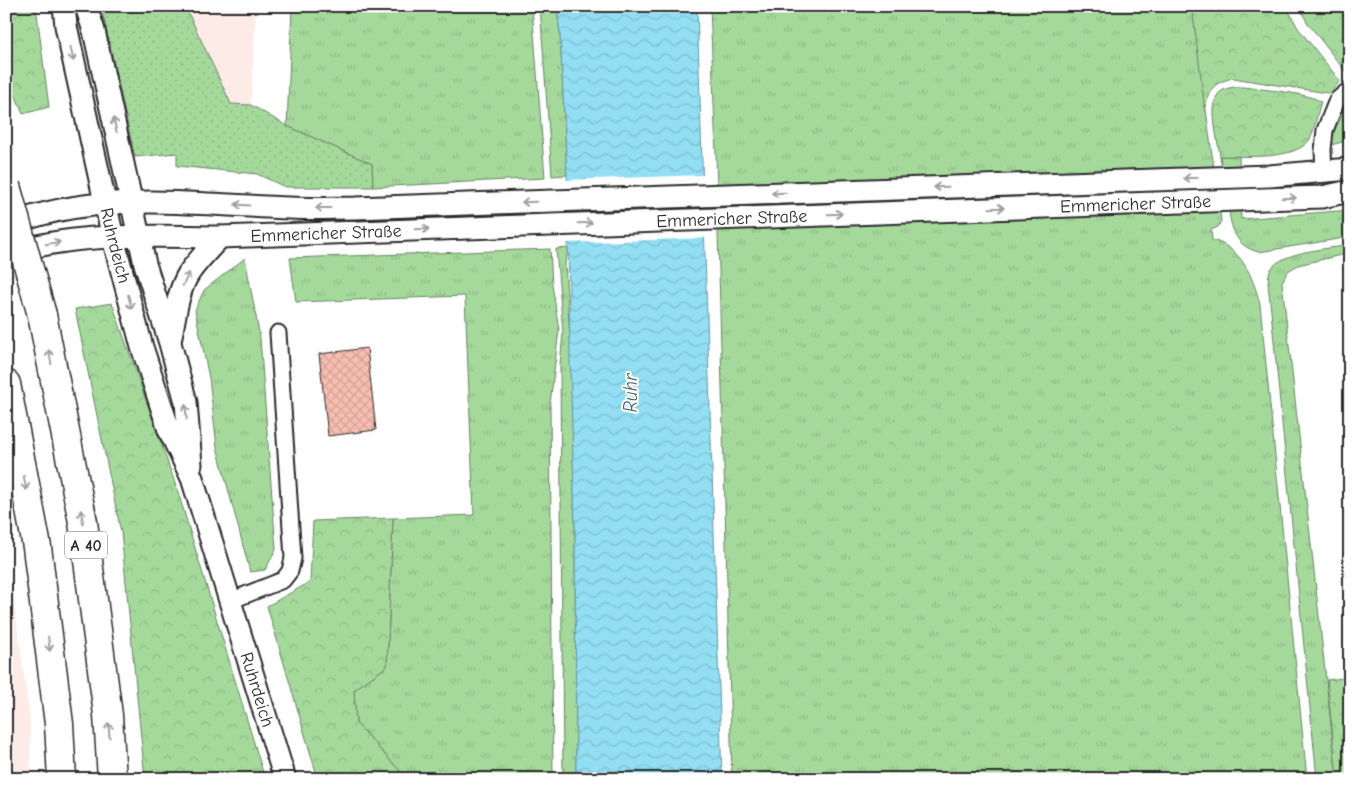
<svg xmlns="http://www.w3.org/2000/svg" width="1356" height="785" viewBox="0 0 1356 785" font-family="'Comic Neue',sans-serif">
<style>
.built{fill:#fdebe8}
.grass{fill:url(#grass-tufts);stroke:#688264}
.forest{fill:url(#forest-crowns);stroke:#688264}
.park{fill:url(#park-dots);stroke:#688264}
.water{fill:url(#water-waves);stroke:#6996a3}
.pier{fill:#fff}
.building{fill:url(#building-cross-hatch);stroke:#2b2b2b}
.lines{fill:none;stroke-linecap:round;stroke-linejoin:round}
.street-casing{stroke:#2b2b2b;stroke-width:19}
.secondary-casing{stroke:#2b2b2b;stroke-width:25}
.highway-casing{stroke:#2b2b2b;stroke-width:31}
.street{stroke:#fff;stroke-width:15}
.secondary{stroke:#fff;stroke-width:21}
.highway{stroke:#fff;stroke-width:28}
.highway-bridge-casing{stroke:#2b2b2b;stroke-width:31;stroke-linecap:butt}
.highway-bridge{stroke:#fff;stroke-width:28}
.oneway{stroke:#a0a0a0}
.labels{text-anchor:middle;stroke-width:4;stroke-linejoin:round;paint-order:stroke}
.shield{fill:#fff;stroke:#6b6b6b;stroke-width:1}
.shield-label{font-size:16px;font-weight:bold;fill:#2b2b2b}
.street-label{font-size:18px;fill:#2b2b2b;stroke:#fff}
.water-label{font-size:19px;font-style:italic;fill:#4a6167;stroke:#fff}
</style>
<defs>
<pattern id="grass-tufts" width="24" height="20" patternUnits="userSpaceOnUse" patternTransform="scale(1.25)"><rect width="24" height="20" fill="#a5d99c"/><path d="M3 7l-1-3M5 7V3M7 7l1-3M15 17l-1-3M17 17v-4M19 17l1-3" fill="none" stroke="#8eba87"/></pattern>
<pattern id="forest-crowns" width="20" height="18" patternUnits="userSpaceOnUse" patternTransform="scale(1.25)"><rect width="20" height="18" fill="#a5d99c"/><path d="M2 6a3 3 0 1 1 6 0M12 15a3 3 0 1 1 6 0" fill="none" stroke="#8eba87"/></pattern>
<pattern id="park-dots" width="8" height="8" patternUnits="userSpaceOnUse" patternTransform="scale(1.25)"><rect width="8" height="8" fill="#a5d99c"/><path d="M2 2h.1M6 6h.1" fill="none" stroke="#8eba87" stroke-width="1.8" stroke-linecap="round"/></pattern>
<pattern id="water-waves" width="16" height="10" patternUnits="userSpaceOnUse" patternTransform="scale(1.25)"><rect width="16" height="10" fill="#92def3"/><path d="M0 5q4-4 8 0t8 0" fill="none" stroke="#7ebfd0"/></pattern>
<pattern id="building-cross-hatch" width="8" height="8" patternUnits="userSpaceOnUse" patternTransform="scale(1.25)"><rect width="8" height="8" fill="#f7bdb1"/><path d="M0 0l8 8M0 8l8-8" fill="none" stroke="#d4a398"/></pattern>
</defs>
<rect width="100%" height="100%" fill="#fff"/>
<filter id="ink" filterUnits="userSpaceOnUse"><feTurbulence type="fractalNoise" baseFrequency=".02" numOctaves="2"/><feDisplacementMap in="SourceGraphic" scale="10" xChannelSelector="R" yChannelSelector="G"/><feConvolveMatrix kernelMatrix="1 2 1 2 8 2 1 2 1" color-interpolation-filters="sRGB"/></filter>
<g filter="url(#ink)">
<!-- built -->
<g class="built">
<path d="M185,6H256L251,105L231,104Z"/>
<path d="M6,544L30,719L31,779H6Z"/>
</g>
<!-- grass -->
<g class="grass">
<path d="M292,6H532L545,178L373,187L372,164L287,126Z"/>
<path d="M540,6H557L560,34L567,175L552,176Z"/>
<path d="M710,6H1192L1221,221L1218,227L1211,230L1212,240C1242,248 1253,277 1260,304L1307,779H732L716,153Z"/>
<path d="M1350,101V140L1331,145C1333,128 1338,114 1350,101Z"/>
<path d="M1220,156H1239L1241,219L1350,210V237L1259,252C1232,246 1231,224 1227,200C1225,185 1222,171 1220,156Z"/>
<path d="M1350,245V253L1298,265L1288,271L1282,282L1337,779H1317L1270,301C1269,293 1267,282 1269,274C1274,251 1330,249 1350,245Z"/>
<path d="M569,248L565,263L570,338L575,525L576,779H563L560,364L563,333L556,249Z"/>
<path d="M550,249L552,284L559,330L550,404L553,779H401L400,771L356,723L354,690L387,666L393,518L474,515L465,296L296,302L290,258Z"/>
<path d="M245,258L260,338L276,550L265,570L250,572L217,447L209,378L195,310L204,290Z"/>
</g>
<!-- forest -->
<g class="forest">
<path d="M6,6H36L49,107L23,114L6,72Z"/>
<path d="M1192,6H1286L1298,28L1340,81L1331,92L1327,93L1233,78C1212,83 1208,90 1205,111Z"/>
<path d="M1299,6H1350V72L1347,74L1307,22Z"/>
<path d="M1234,87H1243C1259,89 1311,93 1321,102C1317,113 1315,130 1310,139C1296,161 1243,156 1220,156C1218,141 1208,105 1219,93C1223,89 1229,88 1234,87Z"/>
<path d="M112,303L178,492L265,779H145L121,532L75,309Z"/>
<path d="M393,518L387,666L354,690L356,723L400,771L401,779H318L267,606L310,582L313,521Z"/>
<path d="M1350,677V779H1337L1327,680Z"/>
</g>
<!-- park -->
<path class="park" d="M101,6H185L231,104L251,105L287,126L372,164L373,187H285L257,174L177,166V153L135,157Z"/>
<!-- water -->
<path class="water" d="M557,6H697L722,779H576L575,525L570,362L567,175L560,34Z"/>
<!-- pier -->
<path class="pier" d="M704,175L706,238L566,243L564,180Z"/>
<!-- building -->
<path class="building" d="M367,348L376,430L328,436L319,354Z"/>
<g class="lines">
<defs>
<g id="street">
<path d="M1324,172L1323,150L1325,130L1337,100L1350,89"/>
<path d="M230,601L283,580L290,571L293,558L278,333"/>
</g>
<g id="secondary">
<path id="s1" d="M64,6L66,26L113,238L142,347L169,430L192,478L285,779"/>
<path d="M86,6L94,31L145,264L170,343L186,402L191,465"/>
<path d="M6,226C98,189 195,205 290,208C312,209 334,208 355,208L1269,176L1350,169"/>
<path id="s2" d="M6,255C69,232 154,236 220,237L1322,197L1350,191"/>
<path d="M170,341C175,318 177,292 189,273C198,260 210,248 220,237"/>
</g>
<g id="highway">
<path d="M42,315L83,522L108,715L112,779"/>
<path d="M6,384L37,547L59,724L62,779"/>
</g>
</defs>
<!-- street casing -->
<use href="#street" class="street-casing"/>
<!-- secondary casing -->
<use href="#secondary" class="secondary-casing"/>
<!-- highway casing -->
<use href="#highway" class="highway-casing"/>
<!-- street -->
<use href="#street" class="street"/>
<!-- secondary -->
<use href="#secondary" class="secondary"/>
<!-- highway -->
<use href="#highway" class="highway"/>
<defs>
<path id="highway-bridge" d="M6,186L42,315"/>
</defs>
<!-- highway-bridge casing -->
<use href="#highway-bridge" class="highway-bridge-casing"/>
<!-- highway-bridge -->
<use href="#highway-bridge" class="highway-bridge"/>
</g>
<!-- one-way arrows -->
<defs><path id="oneway-shaft" d="M-6 0H5M1.5-3L5.5 0L1.5 3" fill="none" stroke-width="1.6" stroke-linecap="round" stroke-linejoin="round" transform="scale(1.25)"/></defs>
<g class="oneway">
<use href="#oneway-shaft" transform="translate(72 54) rotate(78)"/>
<use href="#oneway-shaft" transform="translate(115 125) rotate(-103)"/>
<use href="#oneway-shaft" transform="translate(1191 178) rotate(178)"/>
<use href="#oneway-shaft" transform="translate(941 187) rotate(178)"/>
<use href="#oneway-shaft" transform="translate(779 193) rotate(178)"/>
<use href="#oneway-shaft" transform="translate(1289 198) rotate(-2)"/>
<use href="#oneway-shaft" transform="translate(529 202) rotate(178)"/>
<use href="#oneway-shaft" transform="translate(242 205) rotate(-176)"/>
<use href="#oneway-shaft" transform="translate(323 208) rotate(180)"/>
<use href="#oneway-shaft" transform="translate(997 208) rotate(-2)"/>
<use href="#oneway-shaft" transform="translate(835 214) rotate(-2)"/>
<use href="#oneway-shaft" transform="translate(585 223) rotate(-2)"/>
<use href="#oneway-shaft" transform="translate(422 229) rotate(-2)"/>
<use href="#oneway-shaft" transform="translate(53 243) rotate(-10)"/>
<use href="#oneway-shaft" transform="translate(186 279) rotate(-64)"/>
<use href="#oneway-shaft" transform="translate(130 302) rotate(75)"/>
<use href="#oneway-shaft" transform="translate(50 357) rotate(-101)"/>
<use href="#oneway-shaft" transform="translate(186 412) rotate(-95)"/>
<use href="#oneway-shaft" transform="translate(25 483) rotate(79)"/>
<use href="#oneway-shaft" transform="translate(82 517) rotate(-100)"/>
<use href="#oneway-shaft" transform="translate(49 644) rotate(83)"/>
<use href="#oneway-shaft" transform="translate(109 730) rotate(-94)"/>
</g>
</g>
<g class="labels">
<!-- shield labels -->
<rect class="shield" x="65" y="531.5" width="42" height="27" rx="4"/>
<g class="shield-label">
<text x="86" y="551">A 40</text>
</g>
<!-- street labels -->
<g class="street-label">
<text dy="6" stroke="none"><textPath href="#s2" startOffset="1132">Emmericher Straße</textPath></text>
<text dy="6" stroke="none"><textPath href="#s2" startOffset="728">Emmericher Straße</textPath></text>
<text dy="6" stroke="none"><textPath href="#s2" startOffset="322">Emmericher Straße</textPath></text>
<text dy="6" stroke="none"><textPath href="#s1" startOffset="245">Ruhrdeich</textPath></text>
<text dy="6" stroke="none"><textPath href="#s1" startOffset="712">Ruhrdeich</textPath></text>
</g>
<!-- water labels -->
<g class="water-label">
<text transform="translate(630 393) rotate(-90)" y="7">Ruhr</text>
</g>
</g>
<!-- margin -->
<rect width="1356" height="785" fill="none" stroke="#fff" stroke-width="25"/>
<rect x="12" y="12" width="1331" height="760" fill="none" stroke="#2b2b2b" stroke-width="2" filter="url(#ink)"/>
</svg>
